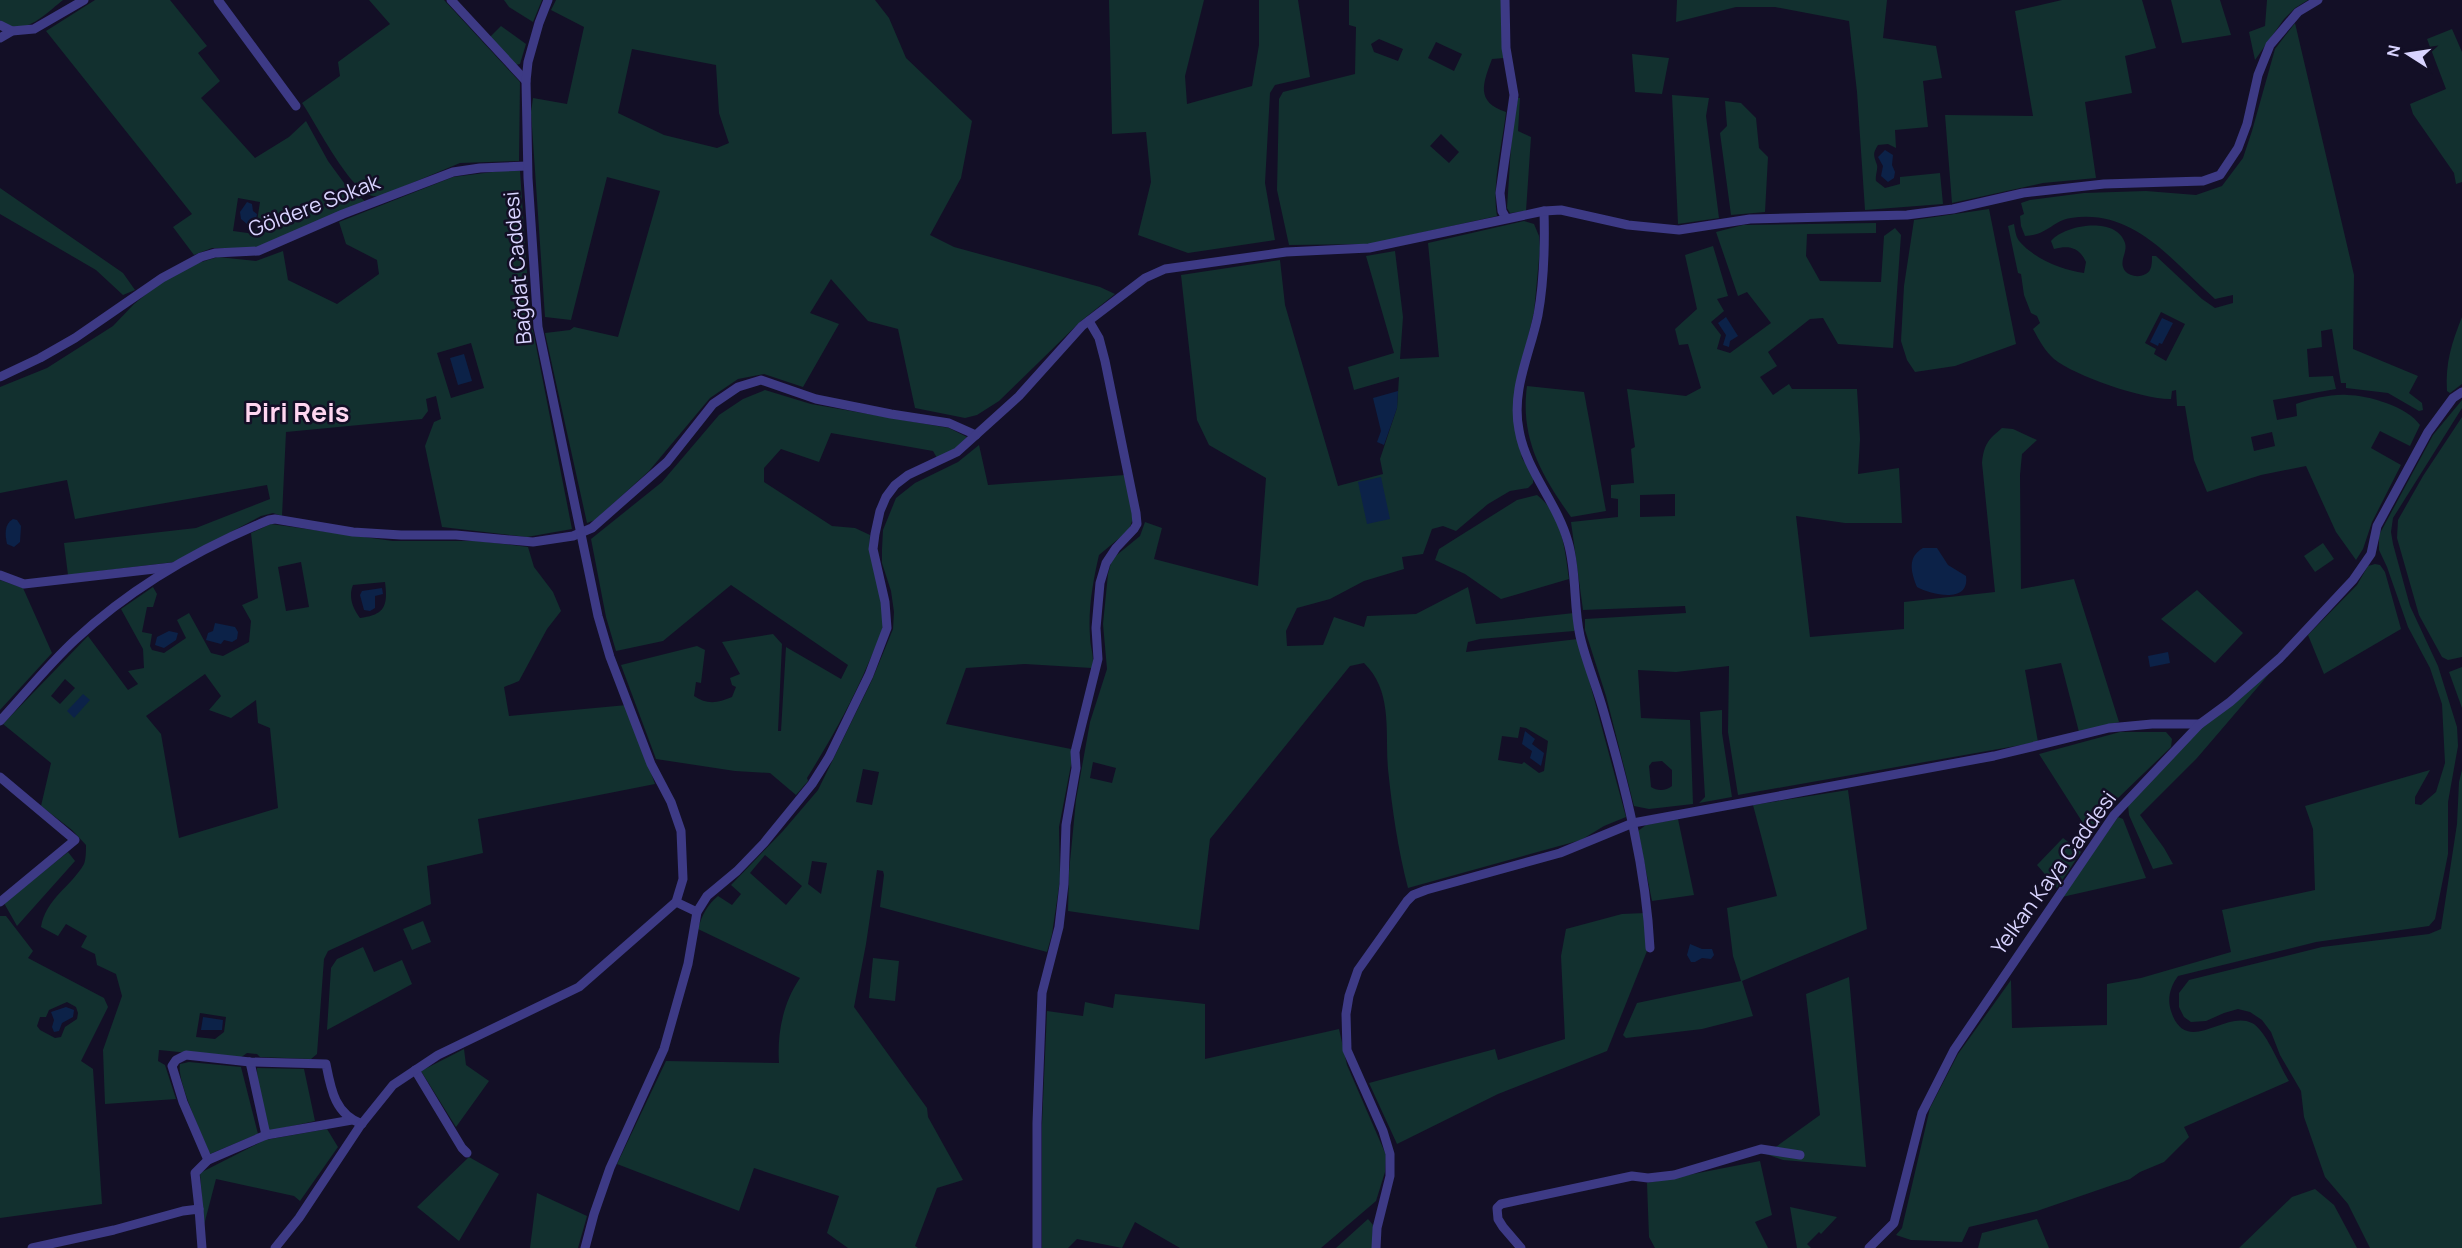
<svg xmlns="http://www.w3.org/2000/svg" width="2462" height="1248" viewBox="0 0 2462 1248" font-family="Manrope,sans-serif">
<style>
.green{fill:#12302f;fill-rule:evenodd}
.water{fill:#0c2248}
.lines{fill:none;stroke-linecap:round;stroke-linejoin:round}
.minor{stroke:#3d3a85;stroke-width:9}
.labels{text-anchor:middle;stroke-width:5;stroke-linejoin:round;paint-order:stroke}
.street-label{font-size:21px;fill:#d9d4ff;stroke:#130f26}
.district-label{font-size:27px;font-weight:bold;fill:#ffd6f0;stroke:#130f26}
</style>
<rect width="100%" height="100%" fill="#130f26"/>
<!-- green -->
<g class="green">
<path d="M0,0H63C45,14 22,40 0,20Z"/>
<path d="M95,0H170L207,46L198,53L220,81L201,98L255,158L289,137L306,121L328,161L347,187L366,202L258,248H212L194,255L173,227L192,214L46,31ZM238,198L260,202L255,234L233,231Z"/>
<path d="M369,0H444L520,82L519,161L460,163L383,195C381,195 375,197 373,196C350,192 316,123 302,103L340,76L338,62L390,24Z"/>
<path d="M504,0H542L533,22L509,7Z"/>
<path d="M556,0H875L889,18L906,58L972,121L961,178L930,235L954,247L1100,287L1115,294L1081,321L999,401L977,415L965,418L915,408L898,329L868,321L831,279L810,313L839,324L803,387L764,374L738,379L710,398L649,471L595,520L587,523L545,333L570,330L574,327L618,337L660,191L607,177L571,320L545,317L531,112L533,98L567,104L584,27L551,10ZM632,49L716,65L719,113L729,143L717,148L664,135L618,113Z"/>
<path d="M1109,0H1204L1185,76L1187,104L1252,86L1259,45V0H1298L1310,77L1275,85L1270,93L1265,183L1275,240L1188,253L1138,235L1151,182L1146,132L1112,134Z"/>
<path d="M1349,0H1501L1504,58L1492,59C1483,83 1475,102 1506,112C1502,146 1492,183 1497,216L1370,244L1289,245L1277,190L1279,99L1283,92L1355,74L1356,27L1349,25ZM1379,39L1403,49L1398,61L1374,52L1371,44ZM1436,42L1462,54L1454,71L1428,58ZM1441,134L1459,152L1449,163L1430,146Z"/>
<path d="M1677,0H1887L1883,38L1936,46L1942,78L1923,81L1928,127L1895,130L1896,148L1888,144L1878,145C1872,154 1874,156 1877,165C1878,170 1875,175 1876,181L1885,188L1900,184V177L1940,173L1943,204L1865,210L1857,92L1849,21L1775,7H1736L1676,22Z"/>
<path d="M2062,0H2142L2156,48L2125,56L2132,93L2085,102L2096,178L2043,183L1952,203L1945,115L2033,116L2015,11Z"/>
<path d="M2171,0H2220L2231,35L2182,43Z"/>
<path d="M2267,0H2308L2295,8L2284,19L2255,60L2249,32L2265,26Z"/>
<path d="M2295,23L2354,275L2353,349L2418,376L2409,393L2422,403L2423,410L2419,411L2388,393L2346,388V383H2341L2332,329L2321,331L2322,347L2307,349L2309,377L2333,376L2336,389L2273,400L2277,420L2297,416L2296,404C2310,399 2332,394 2347,395C2368,395 2408,407 2420,425L2410,446L2380,431L2371,448L2401,465L2372,522L2363,549L2356,560L2336,532L2306,466L2261,475L2207,492L2194,460L2185,406H2177L2176,390L2172,391L2171,399C2145,400 2075,376 2054,359C2045,351 2039,340 2033,329L2040,323L2037,316L2031,313L2024,295L2021,274L2018,273L2008,226L2014,224C2015,230 2016,238 2020,242C2035,259 2062,270 2084,273L2086,262C2079,247 2069,245 2054,249L2051,241C2065,224 2117,216 2125,243C2128,253 2118,261 2125,271C2131,278 2145,278 2150,270C2152,266 2152,260 2152,256H2156L2202,299L2215,308L2233,303V295L2215,299C2173,262 2134,208 2071,218C2052,221 2048,235 2025,236L2021,226L2020,216L2024,214L2021,203L2030,200L2084,193L2146,191L2196,195L2222,186L2243,158L2252,131L2275,49ZM2161,312L2185,324L2166,361L2154,354L2156,349L2145,343ZM2272,432L2275,446L2254,451L2251,437Z"/>
<path d="M501,26L526,44L520,64L515,65L490,37Z"/>
<path d="M2452,29L2462,52V182L2456,184L2454,173L2413,114L2410,104L2446,89L2427,39Z"/>
<path d="M1632,54L1669,58L1662,94L1635,92Z"/>
<path d="M1672,95L1709,98L1706,116L1719,218L1678,224Z"/>
<path d="M1518,98H1520L1518,131L1531,137L1526,211L1510,213L1507,208L1512,131Z"/>
<path d="M1725,101L1741,103L1756,118L1759,148L1768,157L1765,212L1731,215L1720,133L1727,126Z"/>
<path d="M508,170L520,171L530,315L572,529L527,537L442,527L425,446L434,422L441,419L436,396L426,399L428,411L422,419L286,432L282,516L273,513L261,516L174,562L68,575L64,543L196,528L270,499L267,485L75,519L67,480L0,493V387L47,368L113,326L134,304L160,283L198,263L218,257L256,261L283,251L288,280L337,304L379,274L377,260L346,244L339,222L453,177ZM471,343L484,388L451,398L437,353Z"/>
<path d="M0,188L123,273L135,290L123,295L96,270L0,214Z"/>
<path d="M1989,209L2016,344L1955,366L1915,372L1907,360L1901,341L1904,286L1914,220Z"/>
<path d="M1524,221L1534,224L1539,236L1540,248L1534,312L1517,383L1516,428L1522,458L1533,476V483L1528,488L1510,491L1488,504L1456,531L1443,526L1432,529L1423,554L1402,557L1404,569L1364,581L1330,599L1297,608L1286,631L1287,646L1323,645L1334,617L1364,627L1367,616L1416,614L1468,587L1476,624L1574,613L1576,628L1574,631L1480,639L1468,642L1466,652L1578,639L1626,817L1604,826L1581,840L1408,888C1398,850 1392,808 1388,769C1385,732 1393,691 1364,663L1350,666L1210,839L1199,930L1068,911L1069,872L1076,800L1090,722L1107,669L1103,624L1108,574L1112,559L1140,536L1145,522L1162,528L1154,559L1258,586L1266,478L1209,445L1197,420L1181,275L1280,260L1285,305L1338,486L1383,474L1380,459L1397,408L1399,377L1354,390L1348,367L1394,353L1366,256L1395,251L1403,317L1400,359L1439,357L1428,243ZM1520,727L1526,728L1548,741L1544,771L1539,773L1524,762L1522,764L1498,760L1502,736L1518,738ZM1093,762L1116,768L1112,783L1090,778Z"/>
<path d="M1876,223V233L1807,234L1806,256L1820,281L1881,282L1884,236L1895,228L1901,235L1893,348L1838,344L1823,318L1810,319L1768,352L1777,366L1760,377L1773,395L1789,384L1792,389H1857L1860,439L1858,474L1899,468L1902,523H1845L1796,516L1810,637L1904,629V602L1995,592L1982,463C1984,444 1988,440 2002,428L2013,429L2037,440L2022,454L2020,475L2021,589L2074,579L2119,722L2079,732L2061,663L2025,670L2038,742L1738,795L1728,732L1729,666L1676,672L1638,670L1641,718L1690,720L1693,804L1649,809L1634,806L1606,696L1585,630V619L1686,613L1685,606L1583,610L1571,522L1618,517V499L1611,498V485L1634,483L1631,449L1635,447L1627,389L1686,396L1701,388L1688,344L1679,345L1675,329L1697,309L1685,255L1713,246L1728,296L1717,299L1724,311L1711,322L1721,335L1717,349L1730,353L1771,323L1747,292L1738,296L1716,232L1743,225ZM1675,494V516L1640,517V495ZM1662,761L1672,770V786C1666,791 1657,791 1651,787L1649,766L1652,762Z"/>
<path d="M2462,317V384L2450,393L2447,391C2445,363 2452,342 2462,317Z"/>
<path d="M1527,386L1584,392L1606,511L1571,517C1541,475 1520,438 1527,386Z"/>
<path d="M765,390L811,404L949,428L967,437L955,449L937,458L933,451L831,433L819,462L781,449L764,468V482L832,526L855,528L870,535C867,566 887,595 883,625C881,638 873,652 868,664C851,704 830,741 807,778L808,781L796,795L770,773L735,771L656,759L621,665L697,646L705,650L701,683L696,682L694,696C707,705 718,703 732,697L736,687L732,685L730,678L740,674L722,642L773,634L782,644L778,731H781L786,647L841,679L848,665L731,585L663,641L616,651L606,617L591,539L662,482L719,415L743,399Z"/>
<path d="M2462,400V408L2393,518L2391,532L2393,544L2410,606L2438,666L2457,727L2458,746L2448,802V854L2435,919L2429,926L2316,942L2178,976C2170,987 2167,999 2171,1011C2186,1058 2225,1009 2252,1023C2266,1030 2280,1067 2289,1081L2184,1127L2189,1137L2164,1162L2140,1172L2130,1179L2037,1211L1969,1227L1962,1242L1911,1240L1896,1235L1902,1228L1930,1108L1958,1054L2011,980L2012,1028L2107,1025V984L2141,978L2231,952L2222,910L2315,890L2313,829L2305,806L2430,770L2415,797V804L2421,805L2436,792L2445,763L2442,704L2430,668L2408,627L2387,567L2379,550V535L2433,435Z"/>
<path d="M2462,417V657L2448,660L2442,657L2419,615L2397,538L2398,520L2423,476Z"/>
<path d="M979,445L988,485L1125,475L1133,518L1129,530L1099,555C1093,581 1088,609 1090,636C1090,648 1095,656 1092,668L1025,664L966,668L946,724L1071,749L1072,760L1059,827L1060,880L1052,934L1047,952L880,907L884,875L883,871L877,870L866,944L854,1007L927,1108L928,1117L963,1180L937,1188L915,1246L918,1248H848L827,1233L839,1196L754,1168L739,1211L617,1164L666,1061L779,1063C777,1033 783,1003 800,978L698,929C702,915 707,905 718,896L732,905L741,894L731,885L783,831L818,790L872,680L893,629L894,612L891,591L882,563V549L883,530L896,498L915,483L958,462ZM863,769L879,772L872,805L856,802ZM765,855L802,886L786,905L750,873ZM812,861L827,863L821,894L808,884Z"/>
<path d="M1537,495C1562,514 1565,550 1569,579L1501,599L1465,574L1435,560L1439,549L1458,537L1517,500Z"/>
<path d="M271,524L393,541H478L528,547L534,567L553,592L561,611L547,629L519,681L504,687L509,716L627,705L655,784L478,819L483,853L427,866L431,904L328,951L324,959L317,1054L311,1059L260,1057L257,1054L247,1053L240,1058L159,1050L158,1061L165,1065L176,1099L105,1104L103,1050L122,996L116,974L97,965L95,954L81,947L87,936L66,924L58,936L41,927C46,898 71,887 84,864C86,859 86,851 86,845L72,830L41,806L51,763L3,724L88,636L128,690L138,684L128,671L144,668L143,649L121,609L153,587L157,594L153,607H147L142,632L152,634L150,646L152,650L164,653L186,638L177,620L189,613L211,653L223,656L249,642L251,621L242,605L258,598L251,533ZM301,562L309,607L286,611L278,567ZM385,582C388,606 385,615 360,618C353,609 348,597 353,585ZM205,674L221,696L209,710L231,718L256,700L258,723L270,728L278,808L179,838L161,734L146,716ZM65,679L75,688L60,704L51,696ZM200,1013L226,1017L224,1032L215,1039L196,1037Z"/>
<path d="M2323,543L2334,559L2315,572L2304,556Z"/>
<path d="M2375,564L2380,565L2385,572L2401,629L2324,674L2308,635L2357,585L2368,566Z"/>
<path d="M0,580L23,588L52,653L0,710Z"/>
<path d="M2197,590L2243,633L2215,663L2161,619Z"/>
<path d="M2462,667V708L2449,672Z"/>
<path d="M2269,674L2197,758L2140,815L2164,848L2173,864L2153,869L2129,815L2128,805L2204,724Z"/>
<path d="M1722,710V733L1732,797L1699,803L1705,797L1700,712Z"/>
<path d="M2120,732H2166L2172,739L2171,747L2117,799L2090,834L2039,754Z"/>
<path d="M2462,770V1248H2370L2348,1204L2325,1177L2304,1117L2301,1091L2280,1055L2271,1032L2262,1020L2250,1012L2238,1009L2224,1013L2206,1021L2191,1022L2184,1017L2179,1007V993L2189,980L2322,947L2429,934L2441,929L2457,824L2459,782Z"/>
<path d="M1848,790L1867,929L1742,981L1753,1016L1702,1029L1626,1038L1623,1035L1637,1003L1741,981L1733,956L1727,908L1777,896L1753,805Z"/>
<path d="M2118,817L2123,819L2146,878L2062,897Z"/>
<path d="M1678,819L1694,895L1652,901L1638,831L1646,825Z"/>
<path d="M2063,838L2081,852L2057,888L2037,865Z"/>
<path d="M68,852L75,861L17,926L4,903Z"/>
<path d="M1645,913L1647,951L1607,1051L1498,1094L1397,1144L1369,1083L1495,1049L1498,1060L1565,1039L1561,956L1566,929L1622,914Z"/>
<path d="M0,916H6L33,951L28,958L104,998L108,1007L81,1061L93,1069L102,1204L0,1218ZM67,1002L76,1007L78,1013L77,1019L65,1027L61,1037L55,1038L40,1030L37,1026L40,1017H46L49,1010Z"/>
<path d="M423,921L431,942L412,950L403,929Z"/>
<path d="M363,947L374,972L402,960L412,984L327,1030L331,968L337,959Z"/>
<path d="M873,958L899,961L895,1001L869,998Z"/>
<path d="M1849,977L1866,1167L1783,1160L1766,1154L1820,1115L1806,994Z"/>
<path d="M1115,994L1205,1004V1059L1339,1029L1347,1065L1386,1155L1385,1172L1376,1201L1321,1248H1180L1135,1222L1122,1248L1077,1239L1068,1248H1042V1124L1047,1011L1083,1016L1085,1002L1113,1008Z"/>
<path d="M464,1049L466,1065L489,1081L456,1127L421,1071Z"/>
<path d="M189,1062L241,1067L258,1134L210,1154C203,1137 176,1080 180,1064Z"/>
<path d="M257,1068L304,1069L315,1121L269,1131L258,1091Z"/>
<path d="M327,1129L338,1147L300,1201L294,1196L216,1179L204,1225L200,1173L265,1140Z"/>
<path d="M469,1157L499,1174L459,1241L417,1207Z"/>
<path d="M1760,1161L1772,1215L1755,1222L1768,1248H1655L1649,1237L1647,1183Z"/>
<path d="M2315,1189L2334,1205L2357,1248H2239L2292,1197Z"/>
<path d="M537,1193L587,1216L578,1248H530Z"/>
<path d="M1790,1207L1837,1217L1821,1234L1819,1232L1807,1244L1811,1248H1797Z"/>
<path d="M1368,1219L1373,1225L1372,1248H1336Z"/>
<path d="M2037,1219L2049,1248H1978L1982,1233Z"/>
</g>
<!-- water -->
<g class="water">
<path d="M1885,150L1893,155L1892,165L1895,172L1894,178L1888,182L1881,176L1883,166L1878,157Z"/>
<path d="M247,202L252,204L253,211L257,214L255,223L247,224L241,219L240,212Z"/>
<path d="M1726,317L1738,336L1730,341L1729,347L1723,345L1726,335L1718,323Z"/>
<path d="M2162,318L2173,323L2162,344L2159,343L2158,346L2150,342Z"/>
<path d="M464,354L472,381L458,385L450,358Z"/>
<path d="M1398,391L1397,408L1384,445L1377,442L1381,431L1373,398Z"/>
<path d="M1381,477L1390,519L1367,524L1358,482Z"/>
<path d="M13,519L17,520L21,526L20,542L14,547L7,544C5,535 4,524 13,519Z"/>
<path d="M1923,548H1937L1948,565L1966,576C1970,604 1932,595 1917,587C1911,572 1907,557 1923,548Z"/>
<path d="M382,588L383,594L375,596V608L370,611L364,610L360,595L362,591Z"/>
<path d="M215,623L235,627L238,632L237,639L232,642L224,640L221,644L206,640L208,633L213,631Z"/>
<path d="M169,631L178,633L176,640L164,648L155,645L157,637Z"/>
<path d="M2168,652L2170,663L2150,667L2148,656Z"/>
<path d="M83,694L90,700L74,718L67,711Z"/>
<path d="M1525,731L1535,739L1532,744L1544,753L1541,766L1530,758L1532,751L1522,744Z"/>
<path d="M1690,944L1702,949H1712L1714,955L1711,959L1702,958L1695,962H1691L1687,955Z"/>
<path d="M66,1007L74,1010L73,1017L62,1023L59,1031L54,1032L52,1027L54,1020L51,1012Z"/>
<path d="M203,1017L223,1020L222,1030H201Z"/>
</g>
<g class="lines">
<!-- minor -->
<g class="minor">
<path d="M218,0L296,106"/>
<path d="M451,0L526,81"/>
<path d="M1505,0L1506,48L1514,95L1500,193L1502,211L1506,218"/>
<path d="M0,25L12,31"/>
<path d="M0,38L12,31L34,29L84,0"/>
<path d="M1544,211C1545,245 1544,282 1538,315C1530,354 1511,390 1519,430C1526,471 1557,502 1568,542C1577,573 1573,604 1580,636C1586,662 1597,687 1604,713C1626,790 1646,868 1650,948"/>
<path d="M0,377L40,358L75,338L162,278L201,257L215,253L258,251L343,214L453,172L480,168L527,166"/>
<path d="M0,575L24,584L172,567"/>
<path d="M0,721C25,694 48,665 75,640C131,588 198,549 269,520L275,519L353,532L401,535H456L533,542L573,536L592,528L667,462L713,404L738,387L761,380L816,399L891,414L949,423L976,435"/>
<path d="M0,777L75,840L0,902"/>
<path d="M676,902L697,912"/>
<path d="M250,1062L266,1135L352,1120"/>
<path d="M415,1070L462,1148L467,1153"/>
<path d="M208,1160L183,1102L172,1066L176,1060L186,1055L250,1062L326,1064C331,1090 335,1114 362,1124"/>
<path d="M199,1209L195,1173L208,1160L266,1135"/>
<path d="M32,1248L114,1230L183,1211L199,1209L202,1248"/>
<path d="M275,1248L299,1218L360,1126L393,1085L438,1055L579,987L676,902L683,879L681,831L671,802L651,764L610,657L598,616L538,327L528,178L526,81L528,62L539,23L548,0"/>
<path d="M585,1248L594,1214L610,1168L664,1049L688,964L697,912L707,896L737,871L764,843L812,784L829,757L869,675L887,628L885,602L873,549L875,534L880,511L886,497L895,485L908,475L957,452L1019,396L1082,326L1145,278L1165,269L1286,252L1369,248L1544,211L1561,210L1628,225L1679,230L1750,219L1907,215L1953,209L2023,193L2104,184L2203,181L2220,175L2238,148L2247,124L2258,75L2270,45L2298,12L2318,0"/>
<path d="M1037,1248V1123L1042,993L1059,927L1064,884L1066,825L1076,768L1075,752L1098,659L1096,628L1100,583L1106,563L1116,548L1134,529L1137,524L1136,513L1105,361L1099,338L1089,321"/>
<path d="M1376,1248L1377,1228L1390,1176V1154L1383,1131L1347,1050L1346,1014L1349,996L1358,970L1407,901L1413,895L1426,890L1560,853L1633,823L1994,756L2109,728L2152,724H2200"/>
<path d="M1521,1248L1503,1227L1498,1219L1497,1208L1501,1204L1632,1176L1648,1178L1674,1175L1761,1149L1800,1155"/>
<path d="M1869,1248L1894,1223L1922,1113L1954,1050L2114,815L2200,724L2230,702L2280,658L2353,580L2371,554L2377,526L2428,432L2453,398L2462,392"/>
</g>
</g>
<g class="labels">
<!-- street labels -->
<g class="street-label">
<text transform="translate(314 206) rotate(-21)" y="7">Göldere Sokak</text>
<text transform="translate(518 268) rotate(-95)" y="7">Bağdat Caddesi</text>
<text transform="translate(2054 873) rotate(-54)" y="7">Yelkan Kaya Caddesi</text>
</g>
<!-- district labels -->
<g class="district-label">
<text x="297" y="422">Piri Reis</text>
</g>
</g>
<!-- north arrow -->
<g transform="translate(2408 54) rotate(282)" stroke="#130f26" stroke-width="4.5" paint-order="stroke">
<path d="M0-4.5L10 22L0 15L-10 22Z" fill="#d9d4ff"/>
<text y="-9" font-size="16" font-weight="bold" text-anchor="middle" fill="#d9d4ff">N</text>
</g>
</svg>
